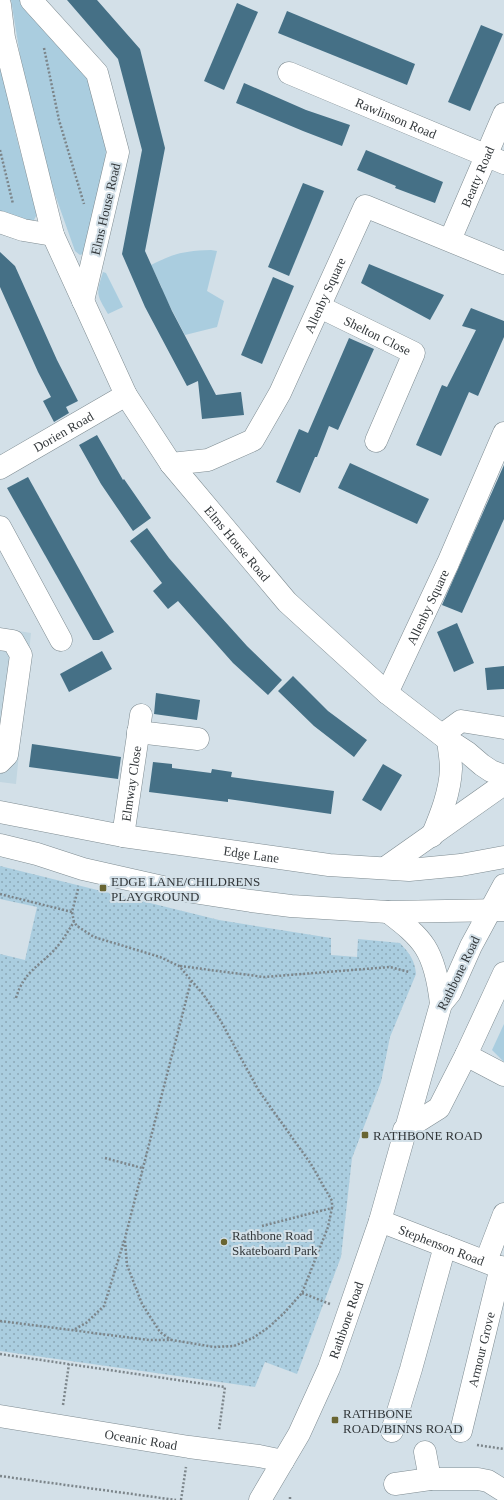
<svg xmlns="http://www.w3.org/2000/svg" width="504" height="1500" viewBox="0 0 504 1500" font-family="Georgia,serif">
<style>
.built{fill:#c1d6e1}
.green{fill:#aacddf}
.park{fill:url(#park-dots)}
.building{fill:#457086}
.lines{fill:none;stroke-linecap:round;stroke-linejoin:round}
.minor-casing{stroke:#7e8b91;stroke-width:23}
.major-casing{stroke:#7e8b91;stroke-width:23}
.highway-casing{stroke:#7e8b91;stroke-width:23}
.path{stroke:#7c858a;stroke-width:2.5;stroke-dasharray:2 2;stroke-linecap:butt}
.minor{stroke:#fff;stroke-width:22}
.major{stroke:#fff;stroke-width:22}
.highway{stroke:#fff;stroke-width:22}
.poi-dot{fill:#696532;stroke:#d3e0e8;stroke-width:1.5}
.labels{text-anchor:middle;stroke-width:4;stroke-linejoin:round;paint-order:stroke}
.street-label{font-size:13px;fill:#32373a;stroke:#d3e0e8}
.poi-label{font-size:13px;fill:#32373a;stroke:#d3e0e8;text-anchor:start}
</style>
<defs>
<pattern id="park-dots" width="8" height="8" patternUnits="userSpaceOnUse"><rect width="8" height="8" fill="#aacddf"/><path d="M2 2h.1M6 6h.1" fill="none" stroke="#8ba7b6" stroke-width="1.8" stroke-linecap="round"/></pattern>
</defs>
<rect width="100%" height="100%" fill="#d3e0e8"/>
<!-- built -->
<path class="built" d="M0,628L31,633L16,784L0,782Z"/>
<!-- green -->
<g class="green">
<path d="M11,0H26L91,79L106,151L104,166L86,253L80,255L75,251L52,186L21,61Z"/>
<path d="M0,63L16,135L37,214L33,222L0,214Z"/>
<path d="M211,250L217,251L207,291L224,301L217,327L185,335L162,291V288L151,265C175,253 184,251 211,250Z"/>
<path d="M103,272L106,273L123,307L108,314C96,294 96,294 103,272Z"/>
<path d="M504,1024V1062L492,1050Z"/>
</g>
<!-- park -->
<path class="park" d="M0,866L219,920L331,938V955L357,957L358,939L400,943C409,953 415,960 416,974L390,1037L381,1082L352,1158L341,1257L297,1374L265,1362L255,1387L0,1351V954L25,960L37,907L0,899Z"/>
<!-- building -->
<g class="building">
<path d="M67,0H97L140,49L165,148L145,251L172,311L216,395L241,392L244,415L202,419L198,381L187,386L145,307L122,254L142,150L118,59Z"/>
<path d="M237,3L258,12L224,90L204,81Z"/>
<path d="M287,11L415,64L407,85L278,33Z"/>
<path d="M481,25L503,34L470,111L448,102Z"/>
<path d="M244,83L306,110L350,125L342,146L303,131L236,103Z"/>
<path d="M366,150L443,182L435,203L395,188L396,186L357,170Z"/>
<path d="M303,183L324,191L289,276L268,267Z"/>
<path d="M0,252L15,266L57,360L78,401L66,407L69,413L54,422L43,401L51,397L38,372L0,287Z"/>
<path d="M369,264L444,295L430,320L361,283Z"/>
<path d="M273,277L294,286L262,364L241,355Z"/>
<path d="M471,308L504,321V337L478,396L469,392L441,456L416,445L442,385L447,387L476,330L462,326Z"/>
<path d="M349,338L374,349L338,430L329,426L317,457H315L300,493L276,482L299,429L308,433Z"/>
<path d="M97,435L123,480L124,479L151,518L133,531L101,484L79,445Z"/>
<path d="M350,463L429,499L417,524L338,488Z"/>
<path d="M504,465V519L462,613L442,605Z"/>
<path d="M28,477L114,632L99,640H93L7,488Z"/>
<path d="M147,528L169,558L211,606L247,646L282,680L268,695L233,663L178,601L168,609L153,591L162,583L130,541Z"/>
<path d="M457,623L474,663L454,672L437,632Z"/>
<path d="M102,651L112,669L69,692L60,674Z"/>
<path d="M504,666V689L487,690L485,668Z"/>
<path d="M293,676L328,711L367,740L354,757L314,726L278,691Z"/>
<path d="M156,693L200,700L197,720L154,714Z"/>
<path d="M32,744L121,757L118,779L29,767Z"/>
<path d="M153,762L172,764V768L211,773L212,769L232,772L231,777L334,791L331,814L228,799V802L149,792Z"/>
<path d="M383,764L402,775L381,811L362,800Z"/>
</g>
<g class="lines">
<defs>
<g id="minor">
<path d="M31,0L97,73L118,152L83,301"/>
<path id="s1" d="M0,5L4,38L53,235L126,395L171,464L287,602L387,693L448,740L468,753L482,765L491,771L504,776"/>
<path id="s2" d="M289,73L504,163"/>
<path d="M0,222L23,230L53,235"/>
<path id="s3" d="M450,240L504,114"/>
<path id="s4" d="M320,307L414,353L376,441"/>
<path id="s5" d="M171,464L208,460L253,440L280,393L365,206L504,263"/>
<path id="s6" d="M0,468L126,395"/>
<path d="M0,527L61,640"/>
<path d="M0,639L13,641L21,655L7,755L0,762"/>
<path id="s7" d="M387,693L448,563L504,433"/>
<path d="M138,732L198,739"/>
<path d="M442,735L461,721L504,728"/>
<path id="s8" d="M123,836L141,715"/>
<path d="M432,836C441,815 450,792 451,769C451,759 449,750 448,740"/>
<path d="M466,1055L504,1075"/>
<path id="s9" d="M380,1221L504,1269"/>
<path d="M486,1261L504,1214"/>
<path id="s10" d="M0,1416L189,1447L259,1456L283,1461"/>
<path d="M392,1431L411,1369L445,1246"/>
<path id="s11" d="M461,1431L501,1267"/>
<path d="M425,1452L430,1479"/>
<path d="M395,1484L430,1479H478L488,1481L504,1491"/>
</g>
<g id="major">
<path d="M385,868L504,784"/>
<path d="M388,912C401,922 416,933 425,947C434,961 439,986 441,1004"/>
<path d="M404,1130L439,1108L466,1055L504,973"/>
<path id="s12" d="M260,1500L299,1434L329,1368L341,1334L380,1221L441,1004L450,993L471,946L504,885"/>
</g>
<g id="highway">
<path id="s13" d="M0,812L123,836L329,865L409,870L461,865L504,857"/>
<path d="M0,845L37,854L83,869L167,888L251,901L291,906L388,912L504,910"/>
</g>
</defs>
<!-- minor casing -->
<use href="#minor" class="minor-casing"/>
<!-- major casing -->
<use href="#major" class="major-casing"/>
<!-- highway casing -->
<use href="#highway" class="highway-casing"/>
<!-- path -->
<g class="path">
<path d="M44,48L59,120L84,204"/>
<path d="M0,150L13,204"/>
<path d="M78,889L72,912L74,922L77,926L94,937L160,957L179,966L203,994L219,1018L259,1091L311,1164L332,1201V1208"/>
<path d="M0,894L72,912"/>
<path d="M180,966L264,977L390,967L409,972"/>
<path d="M16,998C24,971 39,967 56,948C63,940 68,931 74,922"/>
<path d="M105,1158L142,1168"/>
<path d="M125,1241L127,1265L142,1304L160,1332L171,1340"/>
<path d="M302,1293L330,1304"/>
<path d="M0,1321L149,1340H172L214,1347L234,1346L253,1338L269,1327L284,1313L302,1293L328,1227L332,1208L262,1226"/>
<path d="M75,1329L86,1323L104,1306L125,1238L191,981"/>
<path d="M0,1354L225,1387L219,1430"/>
<path d="M63,1405L69,1364"/>
<path d="M477,1445L504,1449"/>
<path d="M0,1476L176,1500"/>
<path d="M290,1497V1500"/>
<path d="M181,1500L186,1467"/>
</g>
<!-- minor -->
<use href="#minor" class="minor"/>
<!-- major -->
<use href="#major" class="major"/>
<!-- highway -->
<use href="#highway" class="highway"/>
</g>
<!-- markers -->
<g class="poi-dot">
<rect x="99" y="884" width="8" height="8" rx="2"/>
<rect x="361" y="1131" width="8" height="8" rx="2"/>
<circle cx="224" cy="1242" r="4"/>
<rect x="331" y="1416" width="8" height="8" rx="2"/>
</g>
<g class="labels">
<!-- street labels -->
<g class="street-label">
<text dy="5" stroke="none"><textPath href="#s2" startOffset="116">Rawlinson Road</textPath></text>
<text dy="5" stroke="none"><textPath href="#s3" startOffset="69">Beatty Road</textPath></text>
<text transform="translate(105 209) rotate(-77)" y="5">Elms House Road</text>
<text dy="5" stroke="none"><textPath href="#s5" startOffset="248">Allenby Square</textPath></text>
<text dy="5" stroke="none"><textPath href="#s4" startOffset="64">Shelton Close</textPath></text>
<text dy="5" stroke="none"><textPath href="#s6" startOffset="73">Dorien Road</textPath></text>
<text dy="5" stroke="none"><textPath href="#s1" startOffset="598">Elms House Road</textPath></text>
<text dy="5" stroke="none"><textPath href="#s7" startOffset="95">Allenby Square</textPath></text>
<text dy="5" stroke="none"><textPath href="#s8" startOffset="53">Elmway Close</textPath></text>
<text dy="5" stroke="none"><textPath href="#s13" startOffset="255">Edge Lane</textPath></text>
<text transform="translate(458 973) rotate(-64)" y="5">Rathbone Road</text>
<text dy="5" stroke="none"><textPath href="#s9" startOffset="66">Stephenson Road</textPath></text>
<text dy="5" stroke="none"><textPath href="#s12" startOffset="200">Rathbone Road</textPath></text>
<text dy="5" stroke="none"><textPath href="#s11" startOffset="84">Armour Grove</textPath></text>
<text dy="5" stroke="none"><textPath href="#s10" startOffset="143">Oceanic Road</textPath></text>
</g>
<!-- poi labels -->
<g class="poi-label">
<text x="111" y="886">EDGE LANE/CHILDRENS<tspan x="111" dy="15">PLAYGROUND</tspan></text>
<text x="373" y="1140">RATHBONE ROAD</text>
<text x="232" y="1240">Rathbone Road<tspan x="232" dy="15">Skateboard Park</tspan></text>
<text x="343" y="1418">RATHBONE<tspan x="343" dy="15">ROAD/BINNS ROAD</tspan></text>
</g>
</g>
</svg>
